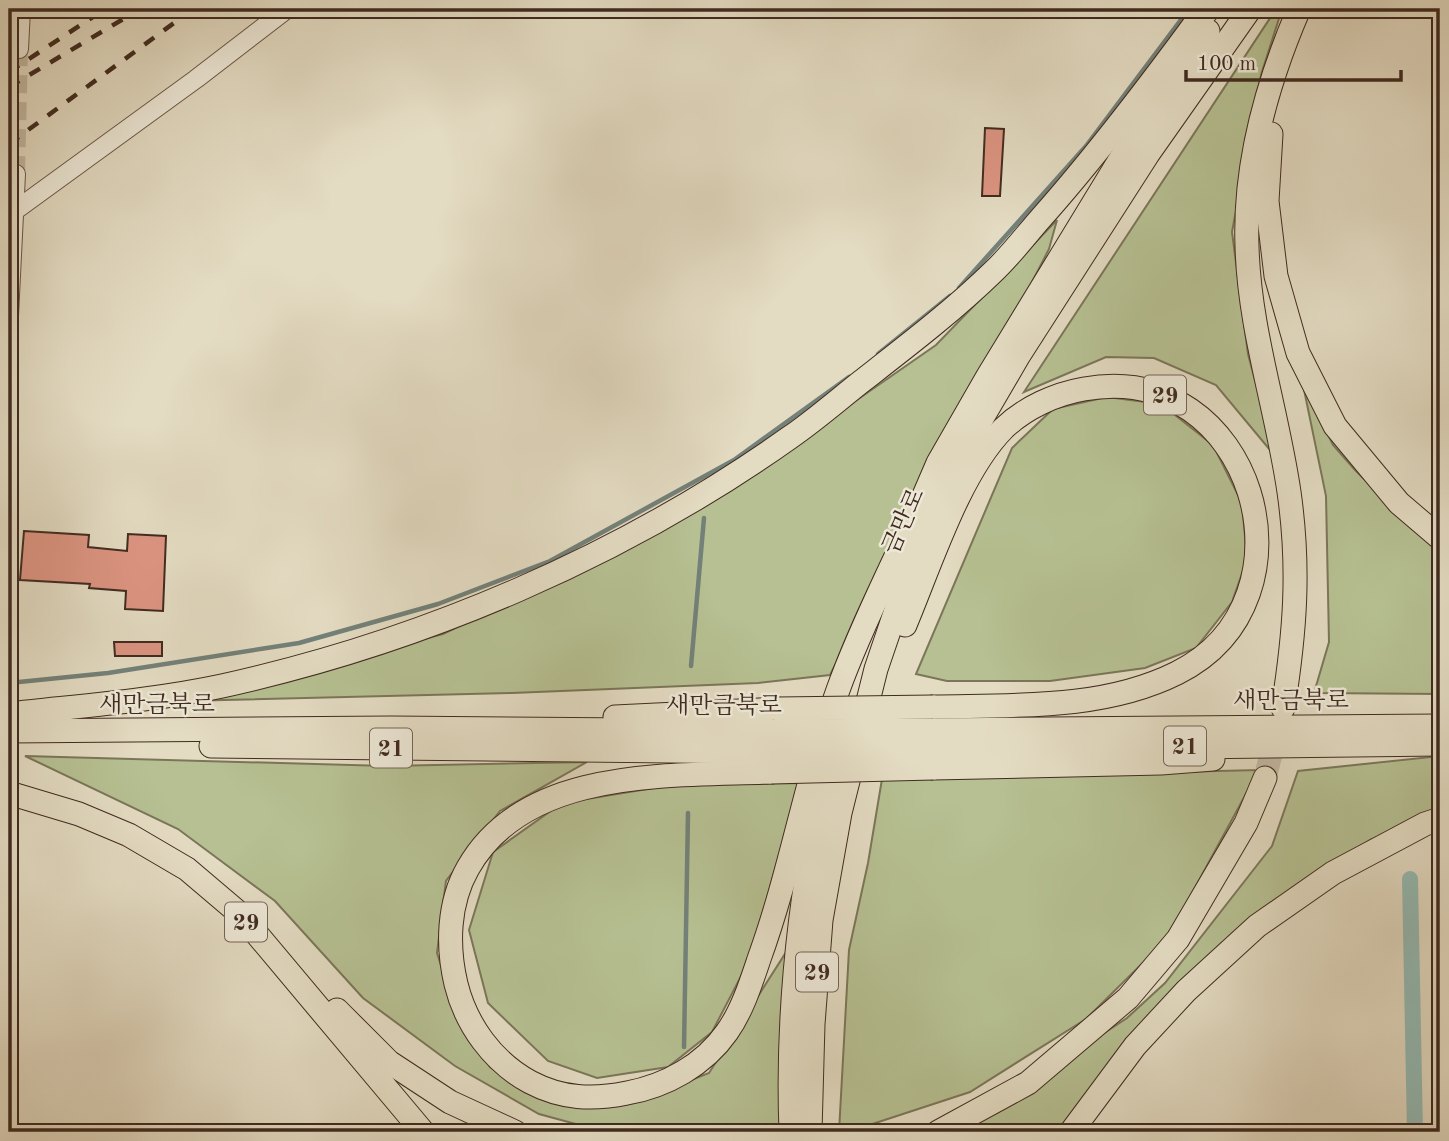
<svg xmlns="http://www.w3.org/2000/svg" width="1449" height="1141" viewBox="0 0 1449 1141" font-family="'Old Standard TT','Noto Serif KR',serif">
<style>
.green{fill:#b6c092;stroke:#7b7659;stroke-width:2}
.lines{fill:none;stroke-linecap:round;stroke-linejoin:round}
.stream{stroke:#738179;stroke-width:4.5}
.canal{stroke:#95bbb4;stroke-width:16}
.building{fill:#dc9481;stroke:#402b20;stroke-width:2}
.tertiary-tunnel{stroke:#c2b8a2;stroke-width:18;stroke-dasharray:18 9;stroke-linecap:butt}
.trunk-tunnel{stroke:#c2b8a2;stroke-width:23;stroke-dasharray:23 11;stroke-linecap:butt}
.tertiary-casing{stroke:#695748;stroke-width:20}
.trunk-casing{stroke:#402b20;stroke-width:25}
.tertiary{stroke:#ede8d7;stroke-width:18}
.trunk{stroke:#e3dbc2;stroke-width:23}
.rail{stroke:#402b20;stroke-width:4.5;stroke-dasharray:12 12;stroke-linecap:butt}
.trunk-bridge-casing{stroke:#402b20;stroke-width:25;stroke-linecap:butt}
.trunk-bridge{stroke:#e3dbc2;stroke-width:23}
.labels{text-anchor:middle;stroke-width:5;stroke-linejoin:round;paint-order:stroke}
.shield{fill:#ede8d7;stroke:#746457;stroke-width:2}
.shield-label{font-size:23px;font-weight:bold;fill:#402b20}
.street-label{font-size:24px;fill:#402b20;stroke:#ede8d7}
</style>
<rect width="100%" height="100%" fill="#e3dbc2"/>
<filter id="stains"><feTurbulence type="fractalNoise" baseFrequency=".00286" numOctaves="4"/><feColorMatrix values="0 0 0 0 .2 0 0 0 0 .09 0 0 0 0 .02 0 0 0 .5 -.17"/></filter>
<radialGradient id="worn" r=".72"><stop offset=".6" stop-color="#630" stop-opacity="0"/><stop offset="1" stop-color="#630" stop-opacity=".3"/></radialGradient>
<!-- green -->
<g class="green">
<path d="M1276,9H1282L1261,75L1232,232L1248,354L1275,456L1216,385L1154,358L1106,357L1024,392Z"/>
<path d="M1057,220L1049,249L830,675L758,683L512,693L183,701L443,634L697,511L936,345Z"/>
<path d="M1302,380L1333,445L1355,470L1440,554V694L1314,693L1329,642L1326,496Z"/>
<path d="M1107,397L1161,404L1213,445L1242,503L1247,559L1232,602L1196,648L1145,668L1050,681H947L916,674L1012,448L1053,409Z"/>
<path d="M25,756L387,766L587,762L500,811L446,881L437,953L457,1015L490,1067L531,1094L599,1108L649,1097L709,1073L790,946L782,1132H605L539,1114L455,1066L363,998L275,901L178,829Z"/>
<path d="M1440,756V813L1370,840L1200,967L1068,1132H954L1127,1018L1165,983L1272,846L1298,771Z"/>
<path d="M1259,770L1167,939L1086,1019L970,1092L848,1132H839L849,950L868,863L882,779Z"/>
<path d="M799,783L750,959L712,1032L668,1067L597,1078L548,1061L488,1003L469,930L493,852L562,803L672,785Z"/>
</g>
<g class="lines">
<!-- stream -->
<g class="stream">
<path d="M9,18V9"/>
<path d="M959,288L1086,146L1189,9"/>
<path d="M878,354L950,296"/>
<path d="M691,666L704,518"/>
<path d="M9,683L108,673L299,643L438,604L550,561L734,460L849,377"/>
<path d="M684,1047L688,813"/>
</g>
<!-- canal -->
<path class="canal" d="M1410,879L1415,1132"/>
</g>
<!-- building -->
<g class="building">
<path d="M985,128L1004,129L1000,196H982Z"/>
<path d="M24,531L89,535L88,547L127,551L128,534L166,536L163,611L125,609L126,591L89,588L90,584L20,580Z"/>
<path d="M114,642H162V656H115Z"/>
</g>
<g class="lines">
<!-- tertiary-tunnel -->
<path class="tertiary-tunnel" d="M16,174L19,49"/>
<!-- trunk-tunnel -->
<path class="trunk-tunnel" d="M1265,778L1278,727"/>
<defs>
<g id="tertiary">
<path d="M19,49L21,9"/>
<path d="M9,215L196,79L287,9"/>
<path d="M9,316L16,174"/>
</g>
<g id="trunk">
<path d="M1271,134L1267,201L1276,276L1298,353L1335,426L1399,503L1440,538"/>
<path d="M901,549L938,463L988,376L1121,158L1208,31"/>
<path d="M905,625C930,566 959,473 1004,428C1025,408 1055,394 1084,389C1252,358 1325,599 1177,673C1103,710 1014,705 933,707"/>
<path d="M1283,708C1295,632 1300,569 1289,492C1277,409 1249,329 1247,246C1244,164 1267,83 1299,9"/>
<path d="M9,714C79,706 152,701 222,686C422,642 621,557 789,438C814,421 838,400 862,381C907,346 953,311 994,271C1011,255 1026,235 1041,218C1097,155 1147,89 1197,21L1209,9"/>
<path d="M615,717L778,709"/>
<path d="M931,730L1440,726"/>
<path d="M9,731L391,728L773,731"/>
<path d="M211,746L773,752"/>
<path d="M930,750L1440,744"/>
<path d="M933,768L1161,763L1213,759"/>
<path d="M771,772C670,776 525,767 468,868C448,903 447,946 456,984C466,1025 493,1062 530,1082C562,1099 593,1100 627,1093C666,1086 704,1065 727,1032C742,1011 751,983 759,959C791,871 806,778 838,690C857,637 882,587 905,537"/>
<path d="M9,793L79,814L129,835L187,869L240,914L423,1132"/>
<path d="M337,1010L389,1062L450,1102L515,1132"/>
<path d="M791,1132C787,1029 797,923 816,822C821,799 828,777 834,754"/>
<path d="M810,1132L813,1024L821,920L840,813L876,669L907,578L960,456L1019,355L1148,154L1250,9"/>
<path d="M938,1132L1028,1083L1128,998L1178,939L1246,823L1265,778"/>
<path d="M1071,1132L1135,1046L1186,991L1257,926L1333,873L1425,824L1440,819"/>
</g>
</defs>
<!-- tertiary casing -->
<use href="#tertiary" class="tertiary-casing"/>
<!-- trunk casing -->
<use href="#trunk" class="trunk-casing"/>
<!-- tertiary -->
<use href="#tertiary" class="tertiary"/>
<!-- trunk -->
<use href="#trunk" class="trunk"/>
<!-- rail -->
<g class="rail">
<path d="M9,72L105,9"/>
<path d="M9,87L140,9"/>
<path d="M9,144L193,9"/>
</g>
<defs>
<g id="trunk-bridge">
<path d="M778,709L933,707"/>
<path d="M773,731L931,730"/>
<path d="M773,752L930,750"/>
<path d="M771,772L933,768"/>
</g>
</defs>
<!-- trunk-bridge casing -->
<use href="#trunk-bridge" class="trunk-bridge-casing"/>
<!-- trunk-bridge -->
<use href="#trunk-bridge" class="trunk-bridge"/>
</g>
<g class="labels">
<!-- shield labels -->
<g class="shield">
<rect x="1144" y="375.5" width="42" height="39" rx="5"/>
<rect x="1164" y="726.5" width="42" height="39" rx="5"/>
<rect x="370" y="728.5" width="42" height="39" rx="5"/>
<rect x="225" y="902.5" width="42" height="39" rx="5"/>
<rect x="796" y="952.5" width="42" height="39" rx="5"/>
</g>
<g class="shield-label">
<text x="1165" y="403">29</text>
<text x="1185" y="754">21</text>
<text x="391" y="756">21</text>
<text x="246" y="930">29</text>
<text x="817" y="980">29</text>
</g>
<!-- street labels -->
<g class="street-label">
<text transform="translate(903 521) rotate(-66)" y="8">금만로</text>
<text x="1291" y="708">새만금북로</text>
<text x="157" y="712">새만금북로</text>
<text x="724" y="713">새만금북로</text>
</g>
</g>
<!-- margin -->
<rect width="1449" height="1141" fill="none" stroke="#e3dbc2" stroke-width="35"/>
<rect x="10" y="10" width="1428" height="1120" fill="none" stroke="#402b20" stroke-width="3.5"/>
<rect x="18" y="18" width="1414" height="1106" fill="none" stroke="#402b20" stroke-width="2"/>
<!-- scale -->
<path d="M1186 70v10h215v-10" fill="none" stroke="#402b20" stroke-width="3.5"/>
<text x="1197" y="70" font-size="21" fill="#402b20" stroke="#ede8d7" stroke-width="5" paint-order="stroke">100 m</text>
<rect width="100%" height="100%" filter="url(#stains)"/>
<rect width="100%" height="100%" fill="url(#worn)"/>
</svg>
